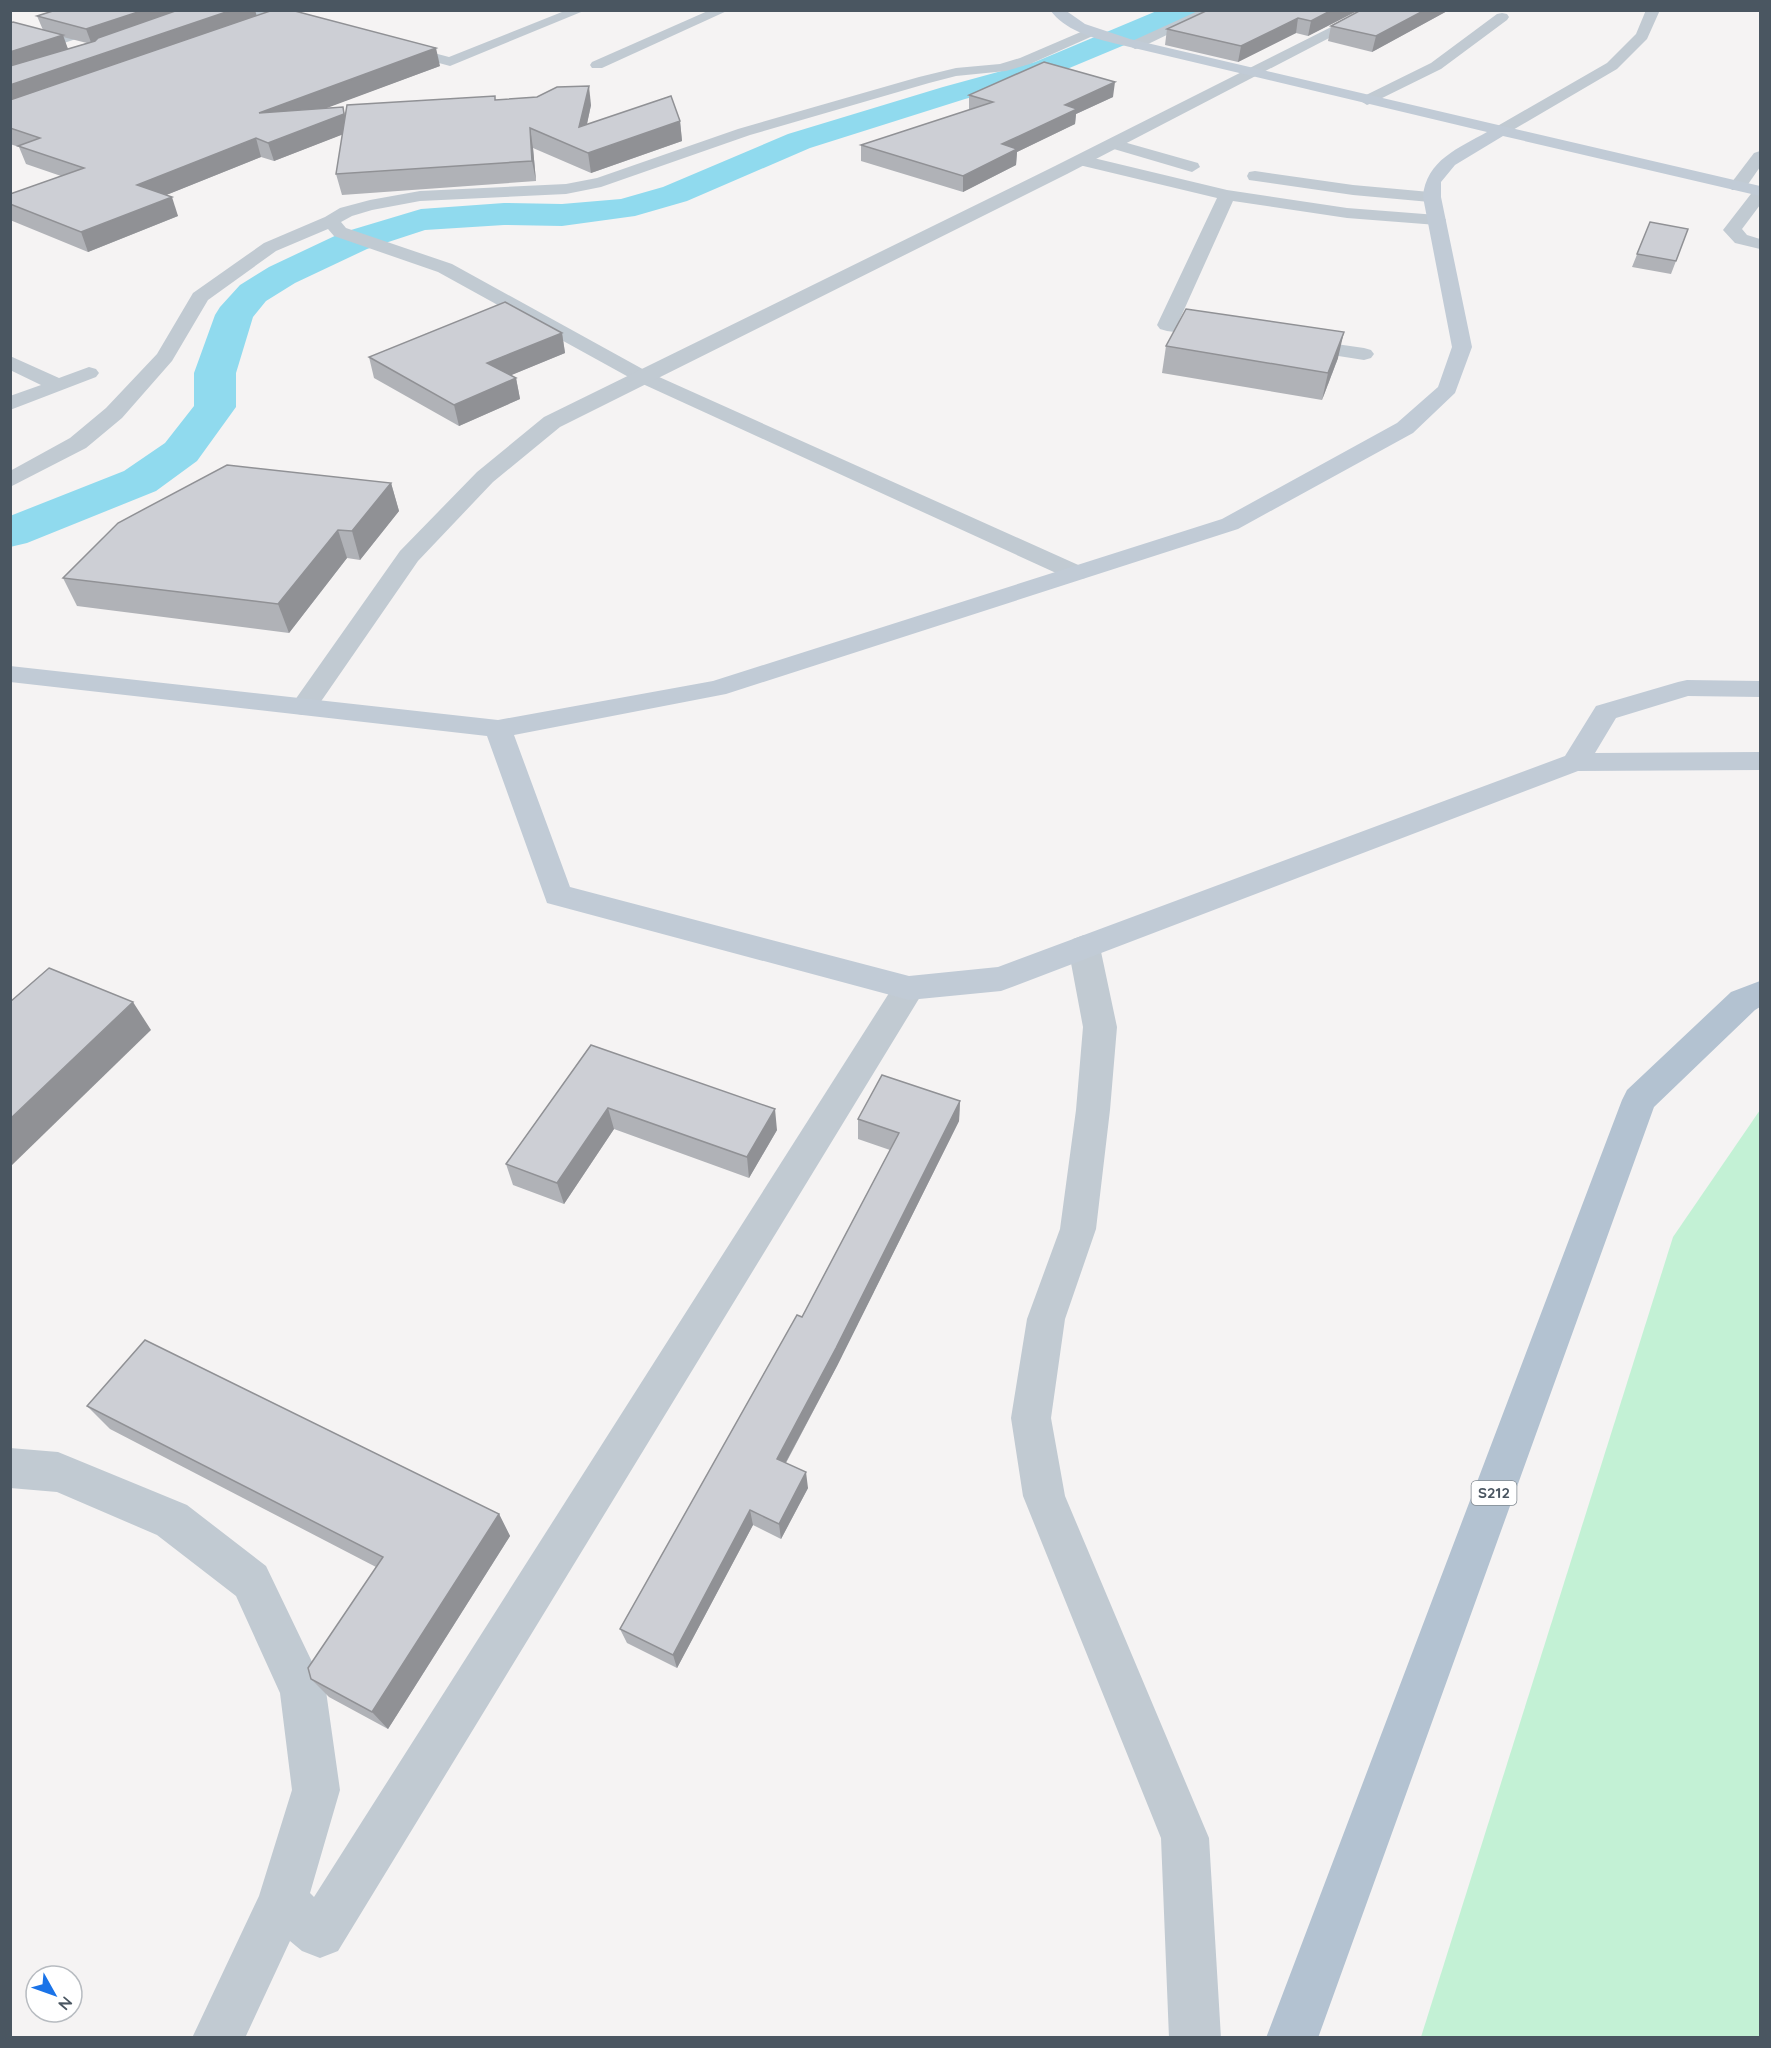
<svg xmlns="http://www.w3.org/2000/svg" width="1771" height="2048" viewBox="0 0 1771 2048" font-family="Quicksand,sans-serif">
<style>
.green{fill:#c3f1d5}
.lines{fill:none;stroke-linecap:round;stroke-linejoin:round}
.river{fill:#90daee;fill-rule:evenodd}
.minor{fill:#c1cad2;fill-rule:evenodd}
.tertiary{fill:#c1cad2;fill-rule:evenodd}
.secondary{fill:#c1cbd6;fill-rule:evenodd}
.primary{fill:#b3c2d1;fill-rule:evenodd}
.wall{fill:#b0b2b7;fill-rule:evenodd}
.shaded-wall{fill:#909195}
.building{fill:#cdcfd5;stroke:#909195;stroke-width:1.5}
.labels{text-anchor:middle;stroke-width:4.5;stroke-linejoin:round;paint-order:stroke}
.shield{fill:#fff;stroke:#808990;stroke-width:1.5}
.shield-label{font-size:15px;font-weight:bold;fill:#4a5661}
</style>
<rect width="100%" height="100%" fill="#f5f3f3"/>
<!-- green -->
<path class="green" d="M1760,1110V2037H1421L1673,1237Z"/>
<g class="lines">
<!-- river -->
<path class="river" d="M1159,10H1197L1194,16L1055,74L965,99L810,148L687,201L635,216L562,226L504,225L425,230L367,249L295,283L266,301L253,317L236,373V407L197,461L156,491L27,543L10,547V516L124,471L165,443L194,406V373L215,315L220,307L240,285L269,267L341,233L421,209L504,203L562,204L621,199L663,187L788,134L943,87L1035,62Z"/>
<!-- minor -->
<g class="minor">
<path d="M141,10H163L10,61V52Z"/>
<path d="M231,10H259L310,21L312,24L305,28L237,14Z"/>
<path d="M567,10H586L450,66L391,50L389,47L396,43L449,57Z"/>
<path d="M710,10H729L602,68H592L590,65L592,62Z"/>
<path d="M1200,10H1218L1140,48L1135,49L1128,45L1130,42Z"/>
<path d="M1502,13L1507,14L1509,17L1507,20L1441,69L1372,103L1367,105L1359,100L1362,97L1431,63L1497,14Z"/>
<path d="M1090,28L1097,32L1095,35L1030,64L1006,71L956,76L929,83L750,135L601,187L566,194L420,201L372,210L352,216L341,222L346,228L452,264L648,372L1085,568L1088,573L1085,578L1076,580L1067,578L634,380L438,272L334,236L328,229L276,251L208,300L172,361L122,418L86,448L10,487V471L70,438L106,408L157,354L193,293L264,243L325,217L340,208L370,200L420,191L566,184L597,178L738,129L919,77L956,68L1000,64L1020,58Z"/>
<path d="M1113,139L1198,163L1200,167L1192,172L1107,147L1105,144L1107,141Z"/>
<path d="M1760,151V167L1744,190H1732L1729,186L1732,182L1754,153Z"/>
<path d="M1081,155L1227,190L1347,208L1437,215L1443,216L1446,220L1443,224L1437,225L1347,218L1233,201L1179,321L1226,328L1229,332L1226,336L1219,338L1167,331L1160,329L1157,325L1217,198L1075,164L1073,160Z"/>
<path d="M1255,171L1353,185L1430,192L1436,193L1439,197L1436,201L1430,202L1353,195L1249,180L1247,176L1249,172Z"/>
<path d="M1760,189V205L1742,229L1747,235L1760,239V249L1735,243L1723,230L1754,190Z"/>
<path d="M1294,338L1364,348L1371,350L1374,354L1371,358L1364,360L1287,348L1284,344L1287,340Z"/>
<path d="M10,356L59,378L89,367L96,369L99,373L96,377L10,410V396L41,385L10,370Z"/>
<path d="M1084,935L1095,939L1100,947L1117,1027L1110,1110L1096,1229L1065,1319L1051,1418L1065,1496L1209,1838L1221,2038H1169L1161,1838L1023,1496L1011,1418L1027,1319L1060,1229L1076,1110L1083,1027L1068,947L1073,939Z"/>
<path d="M909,976L920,979L925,988L920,997L338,1951L320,1958L302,1951L290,1941L245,2038H192L259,1896L292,1790L280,1693L236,1596L157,1535L57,1492L10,1488V1448L58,1452L187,1505L266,1566L326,1691L340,1790L310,1893L314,1897L898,979Z"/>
</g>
<!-- tertiary -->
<g class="tertiary">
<path d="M1365,10H1383L1067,174L560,427L493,482L418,561L313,713L303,715L293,713L290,707L400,551L477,472L544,417L1055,166Z"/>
<path d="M1646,10H1660L1647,39L1617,69L1506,134H1494L1492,131L1494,128L1607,63L1636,34Z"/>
</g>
<!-- secondary -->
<path class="secondary" d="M1050,10H1065L1085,24L1130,39L1760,186V196L1503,136L1455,165L1441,182V197L1472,347L1455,393L1413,433L1238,529L726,694L514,735L570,887L909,976L998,967L1565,756L1596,706L1678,682L1687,680L1760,681V697L1688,696L1616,718L1595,753L1760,752V770L1578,771L1012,987L1001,991L909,1000L547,903L487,736L10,682V666L498,720L713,681L1222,519L1397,423L1438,387L1452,347L1423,197C1426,160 1459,148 1487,132L1113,43C1090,37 1065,30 1050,10Z"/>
<!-- primary -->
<path class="primary" d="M1760,981V1007L1755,1010L1654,1107L1318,2038H1266L1622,1100L1627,1090L1731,992Z"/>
</g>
<!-- wall -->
<g class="wall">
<path d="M1208,10H1359L1308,36L1296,33L1238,62L1165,45L1167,29Z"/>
<path d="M1361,10H1449L1372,52L1328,41L1331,26Z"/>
<path d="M37,16H257L440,66L325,108L345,118L495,96V100L591,105L587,124L680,121L682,141L591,173L533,148L536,181L342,195L336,174L343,134L274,161L261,157L166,195L178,216L88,252L10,220V194L61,176L26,164L19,147L10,144V23L43,30ZM63,37L87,43L68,49Z"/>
<path d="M969,95L1113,97L1076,114L1075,124L1017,152L1016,165L963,192L861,161V145L969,110Z"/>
<path d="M1650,222L1676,261L1671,274L1632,267Z"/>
<path d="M562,333L565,353L511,375L516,378L520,399L459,426L374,378L369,357Z"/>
<path d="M1166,346L1338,358L1322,400L1162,373Z"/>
<path d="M391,483L399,511L360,560L347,558L289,633L77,606L63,578Z"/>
<path d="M591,1045L777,1130L749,1178L614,1129L564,1204L513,1185L506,1164Z"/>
<path d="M960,1101L959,1121L837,1366L786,1463L808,1488L781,1539L753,1525L677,1668L627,1643L620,1629L802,1317L890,1150L858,1139V1119Z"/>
<path d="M87,1406L499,1514L510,1536L388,1729L329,1697L311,1679L376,1567L110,1429Z"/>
</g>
<!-- shaded-wall -->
<g class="shaded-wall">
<path d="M144,10H197L92,45L86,29Z"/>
<path d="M232,10H255L258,20L10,105V85Z"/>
<path d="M1332,10H1359L1308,36L1311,21Z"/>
<path d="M1425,10H1449L1372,52L1376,36Z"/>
<path d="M1298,18L1296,33L1238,62L1241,46Z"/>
<path d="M63,35L69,52L10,71V52Z"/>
<path d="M436,48L440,66L265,131L259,113Z"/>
<path d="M1115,82L1113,97L1076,114L1075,124L1017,152L1016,165L963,192V176L1002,144L1065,105Z"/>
<path d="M589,86L591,105L582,147L579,127Z"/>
<path d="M343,107L349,132L274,161L268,143Z"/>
<path d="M680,121L682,141L591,173L588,153Z"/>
<path d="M530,128L533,148L536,181L532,161Z"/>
<path d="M256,138L261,157L144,204L137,185Z"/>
<path d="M172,197L178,216L88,252L81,232Z"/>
<path d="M1344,332L1338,358L1322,400L1328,373Z"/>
<path d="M562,333L565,353L492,383L487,363Z"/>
<path d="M516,378L520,399L459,426L454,405Z"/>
<path d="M391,483L399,511L360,560L352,531Z"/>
<path d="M338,530L347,558L289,633L278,604Z"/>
<path d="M133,1002L151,1030L10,1167V1119Z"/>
<path d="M960,1101L959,1121L837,1366L779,1475L777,1459Z"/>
<path d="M608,1108L614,1129L564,1204L557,1183Z"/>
<path d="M775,1109L777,1130L749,1178L747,1157Z"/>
<path d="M806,1472L808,1488L781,1539L779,1524Z"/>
<path d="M750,1510L753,1525L677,1668L673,1655Z"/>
<path d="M499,1514L510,1536L388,1729L372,1712Z"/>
</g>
<!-- building -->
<g class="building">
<path d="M56,10H144L86,29L37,16Z"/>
<path d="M178,10H232L10,85V66L95,41L98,38Z"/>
<path d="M273,10H291L436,48L259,113L343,107L344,114L268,143L256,138L137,185L172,197L81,232L10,204V194L84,168L18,146L40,138L10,128V100Z"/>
<path d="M1208,10H1332L1311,21L1298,18L1241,46L1167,29Z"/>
<path d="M1361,10H1425L1376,36L1331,26Z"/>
<path d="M13,22L63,35L10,52V23Z"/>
<path d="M1044,62L1115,82L1065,105L1077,109L1002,144L1017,149L963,176L861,145L993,102L969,95Z"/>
<path d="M589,86L579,127L671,96L680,121L588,153L530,128L532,161L336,174L347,105L495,96V100L537,97L557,87Z"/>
<path d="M1650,222L1688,229L1676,261L1637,254Z"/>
<path d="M505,302L562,333L487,363L516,378L454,405L369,357Z"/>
<path d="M1186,309L1344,332L1328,373L1166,346Z"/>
<path d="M227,465L391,483L352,531L338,530L278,604L63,578L118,523Z"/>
<path d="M49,968L133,1002L10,1119V1002Z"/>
<path d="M591,1045L775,1109L747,1157L608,1108L557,1183L506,1164Z"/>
<path d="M882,1075L960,1101L836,1348L777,1459L806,1472L779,1524L750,1510L673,1655L620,1629L797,1315L802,1317L899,1133L858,1119Z"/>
<path d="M145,1340L499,1514L372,1712L311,1679L308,1668L383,1557L87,1406Z"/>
</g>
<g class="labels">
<!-- shield labels -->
<rect class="shield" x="1471.5" y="1481" width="45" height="24" rx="4.5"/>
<g class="shield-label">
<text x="1494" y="1498">S212</text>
</g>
</g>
<!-- border -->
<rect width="1771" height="2048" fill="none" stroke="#4a5661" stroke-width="24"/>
<!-- north arrow -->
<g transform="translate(54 1994) rotate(130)"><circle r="28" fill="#ffffff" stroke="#b7bbc0" stroke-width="1.5"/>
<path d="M0-4.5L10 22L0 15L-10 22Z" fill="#1a73e8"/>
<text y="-9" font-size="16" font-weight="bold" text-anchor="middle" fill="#4a5661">N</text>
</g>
</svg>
